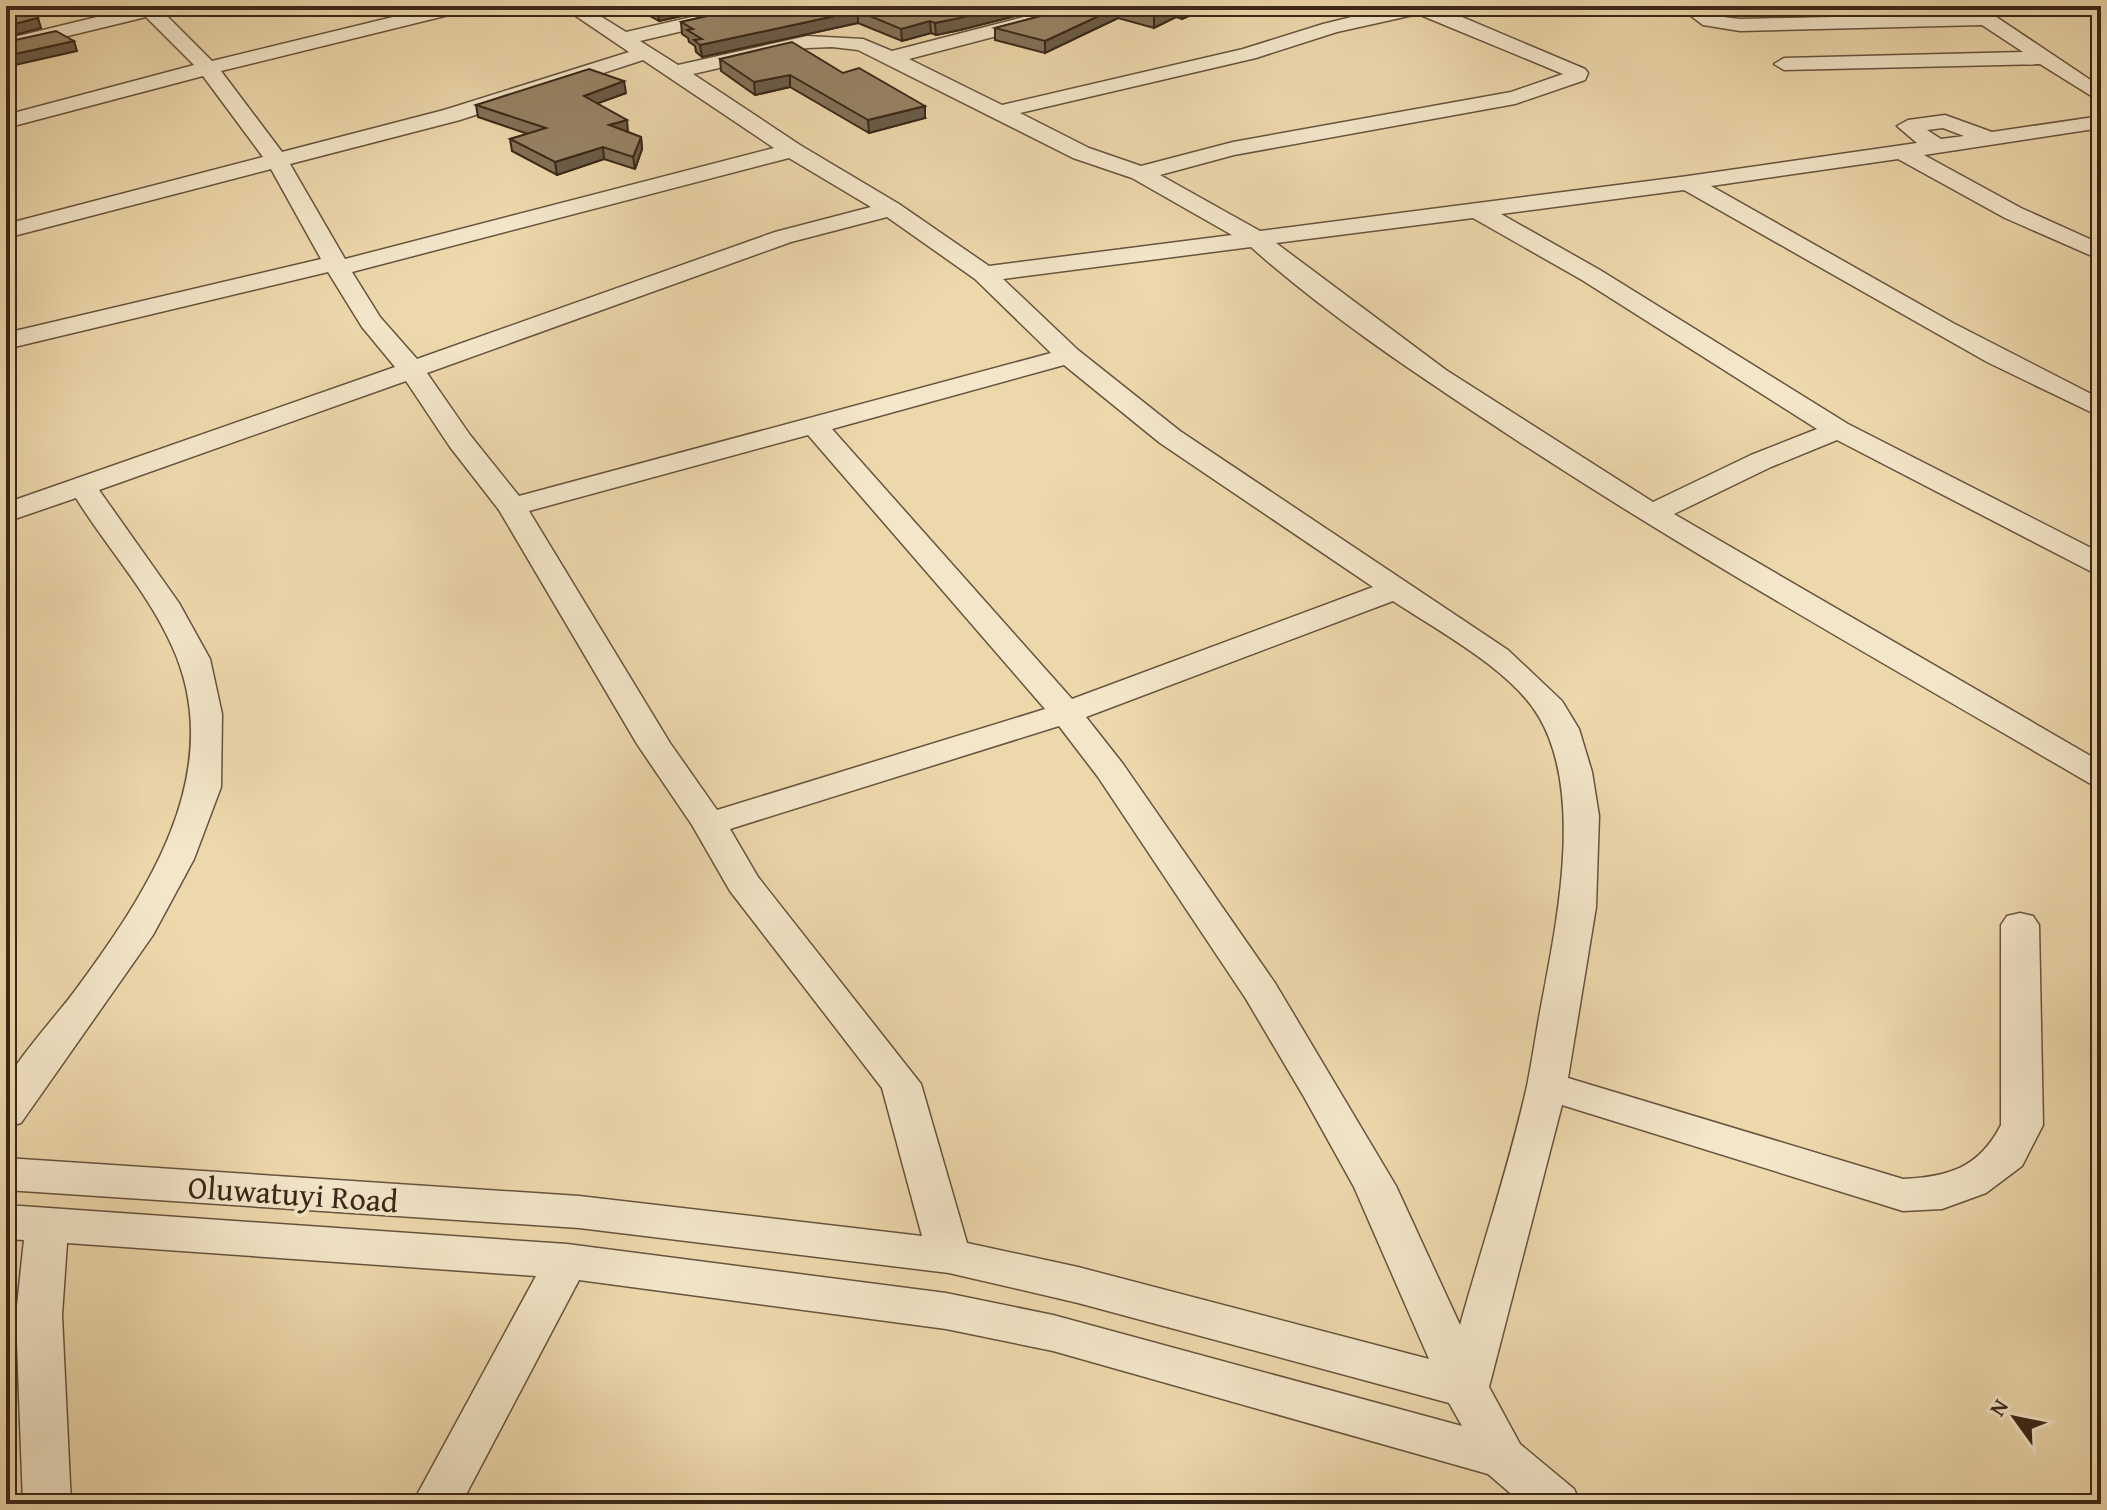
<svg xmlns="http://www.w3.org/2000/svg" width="2107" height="1510" viewBox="0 0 2107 1510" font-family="'Gentium Book Plus',serif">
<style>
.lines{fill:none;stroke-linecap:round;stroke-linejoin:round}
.minor-casing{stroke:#67533d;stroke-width:3}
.minor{fill:#f3e6c9;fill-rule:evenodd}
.wall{fill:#827157;stroke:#3a2718;stroke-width:2}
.shaded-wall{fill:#6a5c47;stroke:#3a2718;stroke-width:2}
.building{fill:#978365;stroke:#3a2718;stroke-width:2}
.labels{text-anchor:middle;stroke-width:7;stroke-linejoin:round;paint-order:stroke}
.near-street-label{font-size:32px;fill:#3a2718;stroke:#f3e6c9}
</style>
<rect width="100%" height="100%" fill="#edd8ac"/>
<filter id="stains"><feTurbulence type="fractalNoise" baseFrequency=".0025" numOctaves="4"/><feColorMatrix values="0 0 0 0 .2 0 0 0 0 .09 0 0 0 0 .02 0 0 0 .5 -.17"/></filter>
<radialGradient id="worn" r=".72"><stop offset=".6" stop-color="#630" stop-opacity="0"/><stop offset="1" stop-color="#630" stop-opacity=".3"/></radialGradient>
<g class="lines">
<defs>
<g id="minor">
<path d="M142,6H176L163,12L212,61L438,6H472L469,10L221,71L282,152L444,110L629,52L561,6H584L626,32L740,6H775L772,10L640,41L678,65L807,36L863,39L892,51L1066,6H1099L1096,10L909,59L1002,105L1243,49L1323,24L1396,6H1436L1585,69L1588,73L1585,80L1515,104L1234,155L1160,175L1260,231L1688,176L1917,143L1897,126L1908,120L1945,115L1992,132L2101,116V128L1924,155L2021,208L2101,244V260L2005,218L1898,159L1711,186L1953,323L2101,399V417L1987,362L1684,190L1501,214L1600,270L1848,424L2101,553V574L2090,571L1837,440L1771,467L1674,514L2101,762V786L2089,783C1893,668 1694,557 1504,432C1418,375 1328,316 1251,247L1003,279L1078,350L1180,431L1508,650L1562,701L1579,729L1592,772L1599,816L1596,907L1568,1078L1903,1179C1948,1177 1979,1168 2001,1125V925L2007,916L2020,913L2033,916L2039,925L2043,1125L2022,1166L1986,1193L1942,1209L1903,1211L1562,1105L1489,1387L1520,1444L1574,1489L1581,1504H1523L1488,1474L1053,1351L946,1329L579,1280L461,1504H412L536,1276L67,1243L62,1315L71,1504H23L16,1315L24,1240L6,1239V1205L567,1244L946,1293L1053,1315L1462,1426L1449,1403L1078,1303L949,1273L579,1228L6,1190V1158L579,1196L922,1236L882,1088L730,891L692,825L637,744L499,510L450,447L406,381L99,490L179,603L210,659L222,714L221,787L194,859L153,935L21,1123L6,1127C6,1114 3,1097 6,1084C9,1069 58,1013 71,996C144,898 230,773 172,646C148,592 107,548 76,498L6,522V503L395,367L362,327L328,272L6,349V333L321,259L271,169L6,238V224L263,157L203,76L6,128V115L194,65L146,17L6,51V39ZM1418,14L1563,74L1511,92L1233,142L1141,166L1089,148L1020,113L1256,58L1337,32ZM832,47L858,50L1073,158L1132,178L1232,235L989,266L899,204L800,145L693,74L807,48ZM643,60L774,148L345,259L290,164L460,120ZM1943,128L1964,136L1941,139L1927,130ZM789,158L871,207L775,232L417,359L380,317L352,272ZM887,217L975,279L1051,353L519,496L470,435L427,373L791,242ZM1473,218L1582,280L1817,429L1751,455L1653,502L1446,370L1276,243ZM1064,365L1160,443L1373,587L1072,699L832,429ZM808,435L1045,709L717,810L670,743L529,511ZM1393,601C1438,631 1512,670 1539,717C1583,792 1558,916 1543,996C1537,1026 1533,1056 1527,1086C1509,1166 1482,1246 1460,1325L1396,1186L1275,983L1123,764L1086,717ZM1059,726L1098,777L1246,999L1304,1097L1354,1187L1429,1359L1078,1267L967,1243L921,1084L758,877L730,829Z"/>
<path d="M1678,6H1701L1715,16L1740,19L1965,14L1957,6H1980L2101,87V102L2040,64L1784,70L1774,64L1784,58L2023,52L1982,25L1740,31L1703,25Z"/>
</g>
</defs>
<!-- minor casing -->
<use href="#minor" class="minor-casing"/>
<!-- minor -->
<use href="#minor" class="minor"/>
</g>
<!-- wall -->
<g class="wall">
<path d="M632,6H727L659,21Z"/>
<path d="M751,6H1054L960,30L936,35L931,33L902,41L858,23L702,57L696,52L695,46L689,42L688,38L682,34L681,22Z"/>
<path d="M1079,6H1212L1182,19L1176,17L1154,28L1118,18L1045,53L995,40V28Z"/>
<path d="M720,59L843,73L925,118L869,133L790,87L755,95L721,71Z"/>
<path d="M626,93L597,103L628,132L641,137L642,149L635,169L604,159L557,175L512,151L510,139L528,134L478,117L476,105Z"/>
</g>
<!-- shaded-wall -->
<g class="shaded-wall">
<path d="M674,6H727L659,21L658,10Z"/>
<path d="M1009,6H1054L960,30L936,35L935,23Z"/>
<path d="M1176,6V17L1154,28V16Z"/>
<path d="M1186,6H1212L1182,19L1183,8Z"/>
<path d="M1118,7V18L1045,53V41Z"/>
<path d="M858,11V23L702,57L700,45Z"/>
<path d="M38,18L41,28L6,37V26Z"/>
<path d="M930,21L931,33L902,41L901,29Z"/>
<path d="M74,41L77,51L6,67V56Z"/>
<path d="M790,75V87L755,95L754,82Z"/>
<path d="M624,81L626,93L585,108L584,96Z"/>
<path d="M925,106V118L869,133L868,120Z"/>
<path d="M627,120L628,132L609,125Z"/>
<path d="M641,137L642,149L635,169L633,157Z"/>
<path d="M603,147L604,159L557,175L555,162Z"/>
</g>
<!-- building -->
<g class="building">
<path d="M6,6H27L38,18L6,26Z"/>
<path d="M652,6H674L658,10Z"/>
<path d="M751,6H1009L960,18L935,23L930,21L901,29L858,11L700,45L694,40L702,39L687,30L693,29L681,22Z"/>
<path d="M1079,6H1176L1154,16L1118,7L1045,41L995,28Z"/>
<path d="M56,31L74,41L6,56V42Z"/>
<path d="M792,42L843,73L859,68L925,106L868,120L790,75L754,82L720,59Z"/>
<path d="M589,69L624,81L584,96L627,120L609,125L641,137L633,157L603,147L555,162L510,139L546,128L476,105Z"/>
</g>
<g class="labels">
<!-- near-street labels -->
<g class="near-street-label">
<text transform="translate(293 1194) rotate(4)" y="11">Oluwatuyi Road</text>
</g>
</g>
<!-- margin -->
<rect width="2107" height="1510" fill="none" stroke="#edd8ac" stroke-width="32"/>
<rect x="8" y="8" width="2091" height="1494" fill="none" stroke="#3a2718" stroke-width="4"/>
<rect x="16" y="16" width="2075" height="1478" fill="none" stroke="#3a2718" stroke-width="2"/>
<!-- north arrow -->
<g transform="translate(2015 1418) rotate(303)" stroke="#f3e6c9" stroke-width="6" paint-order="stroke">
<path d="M0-6L14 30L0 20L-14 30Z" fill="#3a2718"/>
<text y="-12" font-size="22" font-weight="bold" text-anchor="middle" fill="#3a2718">N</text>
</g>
<rect width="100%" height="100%" filter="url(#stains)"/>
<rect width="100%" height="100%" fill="url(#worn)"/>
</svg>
